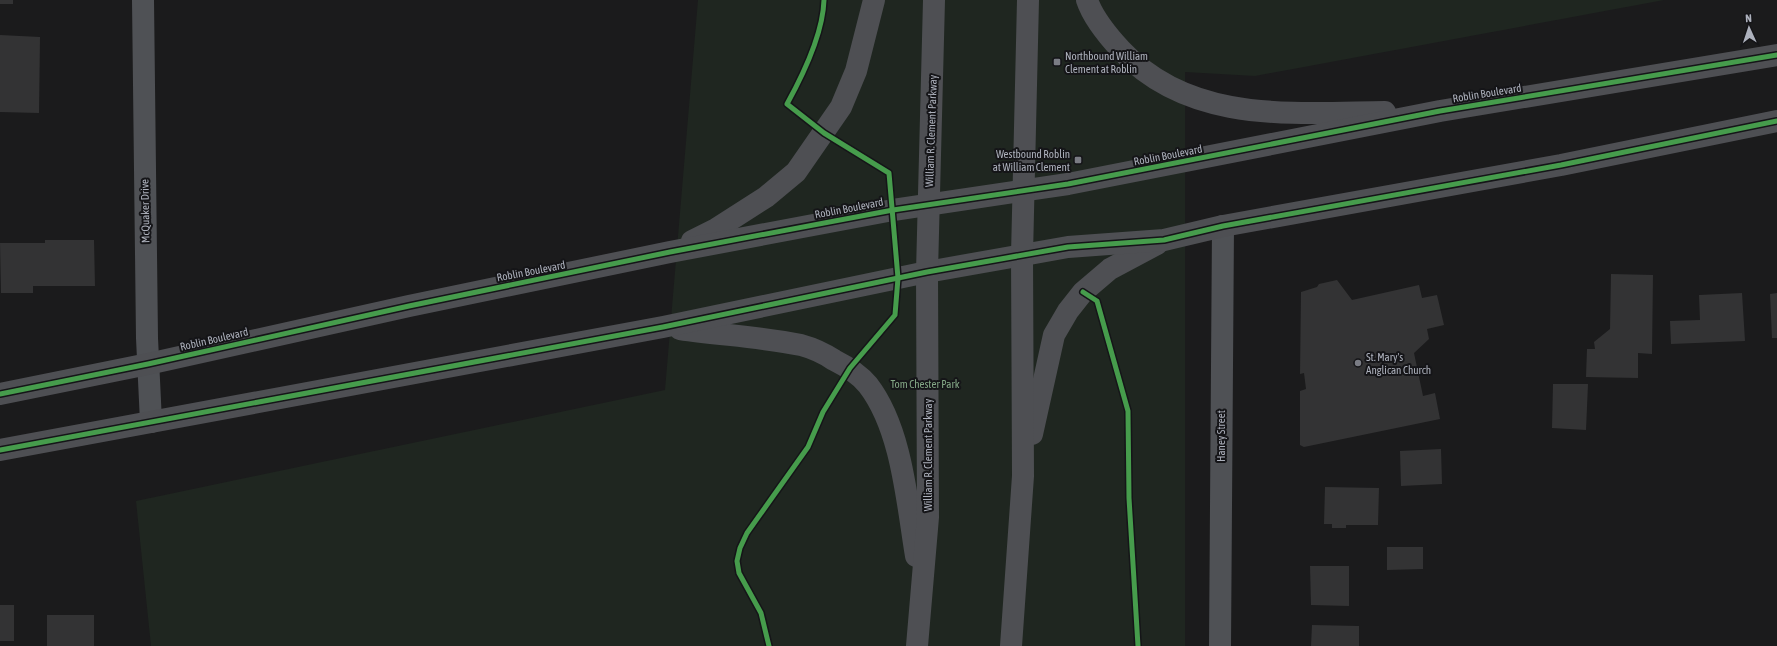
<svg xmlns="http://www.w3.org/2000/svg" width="1777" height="646" viewBox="0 0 1777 646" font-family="'Asap Condensed',sans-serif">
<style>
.green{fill:#1f2620}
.building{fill:#333334}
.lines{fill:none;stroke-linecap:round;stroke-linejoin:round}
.street{stroke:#4f5155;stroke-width:22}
.secondary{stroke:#4e4f53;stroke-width:22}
.cycleway-casing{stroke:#151518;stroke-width:8}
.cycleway{stroke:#469c4c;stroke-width:5}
.poi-dot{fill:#7a7c84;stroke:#151518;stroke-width:1.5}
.labels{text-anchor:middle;stroke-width:4;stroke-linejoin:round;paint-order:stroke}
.poi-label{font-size:11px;fill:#adb1bc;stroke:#151518;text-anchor:start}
.street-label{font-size:11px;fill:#adb1bc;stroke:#151518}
.park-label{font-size:11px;fill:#84a786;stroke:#151518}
</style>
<rect width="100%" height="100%" fill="#1b1b1c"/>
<!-- green -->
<path class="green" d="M698,0H1664L1255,76L1185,72V646H151L136,501L665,390Z"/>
<!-- building -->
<g class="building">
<rect x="0" y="0" width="13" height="4"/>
<path d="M0,35L40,37L39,113L0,112Z"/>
<path d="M45,240H94L95,286H33V293H1L0,243H45Z"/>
<path d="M1611,274L1653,275L1652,354L1638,353V378L1586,377L1587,349H1595L1594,342L1610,329Z"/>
<path d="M1337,280L1352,300L1419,285L1422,298L1437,295L1444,325L1427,329L1429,339L1414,353L1423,396L1435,393L1440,419L1304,447L1300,445V391L1306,389L1304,373L1300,374L1301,292L1317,287L1319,284Z"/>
<path d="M1742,293L1745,341L1671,344L1670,321L1700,320L1699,295Z"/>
<path d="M1777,293V338H1772L1770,294Z"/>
<path d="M1553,384H1588L1586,430L1552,428Z"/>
<path d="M1441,449L1442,484L1401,486L1400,451Z"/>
<path d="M1325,487L1379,488L1378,525H1346V528H1332V524H1324Z"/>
<path d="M1387,547H1423V569L1387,570Z"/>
<path d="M1310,566H1349V606L1311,605Z"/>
<rect x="0" y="605" width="14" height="36"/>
<rect x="47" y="615" width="47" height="31"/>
<path d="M1312,625L1359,626V646H1311Z"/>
</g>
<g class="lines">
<!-- street -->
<g class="street">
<path d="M143,0L147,338L151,422"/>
<path d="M1220,646L1223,226"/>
</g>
<!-- secondary -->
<g class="secondary">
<path d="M1087,0C1093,18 1108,36 1121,50C1190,124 1293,113 1385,112"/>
<path d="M692,241L716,229L766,197L796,172L841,107L856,71L874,0"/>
<path d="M680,329C720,335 762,337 801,345C812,348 825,354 834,360C846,366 859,374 868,385C902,429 907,502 916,556"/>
<path d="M0,394L148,364L409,306L670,252L893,210L1068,184L1440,111L1777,55"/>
<path d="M1032,434L1054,335L1068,311L1083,292L1110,269L1157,244"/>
<path d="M0,450L663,327L927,272L1068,247L1164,240L1223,226L1561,165L1777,121"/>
<path d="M917,646L928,517L927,272L934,0"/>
<path d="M1011,646L1023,476L1022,255L1028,0"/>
</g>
<defs>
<g id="cycleway">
<path d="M1083,292L1097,301L1128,411L1129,498L1138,646"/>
<path d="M0,394L148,364L409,306L670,252L893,210L1068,184L1440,111L1777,55"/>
<path d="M0,450L663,327L927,272L1068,247L1164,240L1223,226L1561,165L1777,121"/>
<path d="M769,646L761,613L739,573L737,561L740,548L747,533L808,447L823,412L850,368L895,315L898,278L889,173L824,133L787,104C803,75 823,34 824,0"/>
</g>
</defs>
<!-- cycleway casing -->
<use href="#cycleway" class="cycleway-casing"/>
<!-- cycleway -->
<use href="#cycleway" class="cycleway"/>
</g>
<!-- markers -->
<g class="poi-dot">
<rect x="1053" y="58" width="8" height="8" rx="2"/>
<rect x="1074" y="156" width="8" height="8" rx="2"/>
<circle cx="1358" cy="363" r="4"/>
</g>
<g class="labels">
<!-- poi labels -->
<g class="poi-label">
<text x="1065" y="60">Northbound William<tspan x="1065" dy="13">Clement at Roblin</tspan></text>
<text x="1070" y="158" text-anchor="end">Westbound Roblin<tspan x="1070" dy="13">at William Clement</tspan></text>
<text x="1366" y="361">St. Mary's<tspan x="1366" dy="13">Anglican Church</tspan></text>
</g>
<!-- street labels -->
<g class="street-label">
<text transform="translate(1487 93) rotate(-9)" y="4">Roblin Boulevard</text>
<text transform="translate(931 131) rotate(-88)" y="4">William R. Clement Parkway</text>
<text transform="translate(1168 155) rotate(-11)" y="4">Roblin Boulevard</text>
<text transform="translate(849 208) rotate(-11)" y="4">Roblin Boulevard</text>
<text transform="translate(145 211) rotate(-91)" y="4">McQuaker Drive</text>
<text transform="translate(531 271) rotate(-11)" y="4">Roblin Boulevard</text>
<text transform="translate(214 339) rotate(-13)" y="4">Roblin Boulevard</text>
<text transform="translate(1221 436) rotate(-90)" y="4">Haney Street</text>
<text transform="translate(928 455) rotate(-90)" y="4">William R. Clement Parkway</text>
</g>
<!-- park labels -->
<g class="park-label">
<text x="925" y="388">Tom Chester Park</text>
</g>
</g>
<!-- north arrow -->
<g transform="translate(1749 28) rotate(357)" stroke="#151518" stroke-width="3" paint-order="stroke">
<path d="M0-3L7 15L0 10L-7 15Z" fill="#adb1bc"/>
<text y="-6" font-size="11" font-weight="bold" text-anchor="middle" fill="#adb1bc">N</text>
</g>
</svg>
